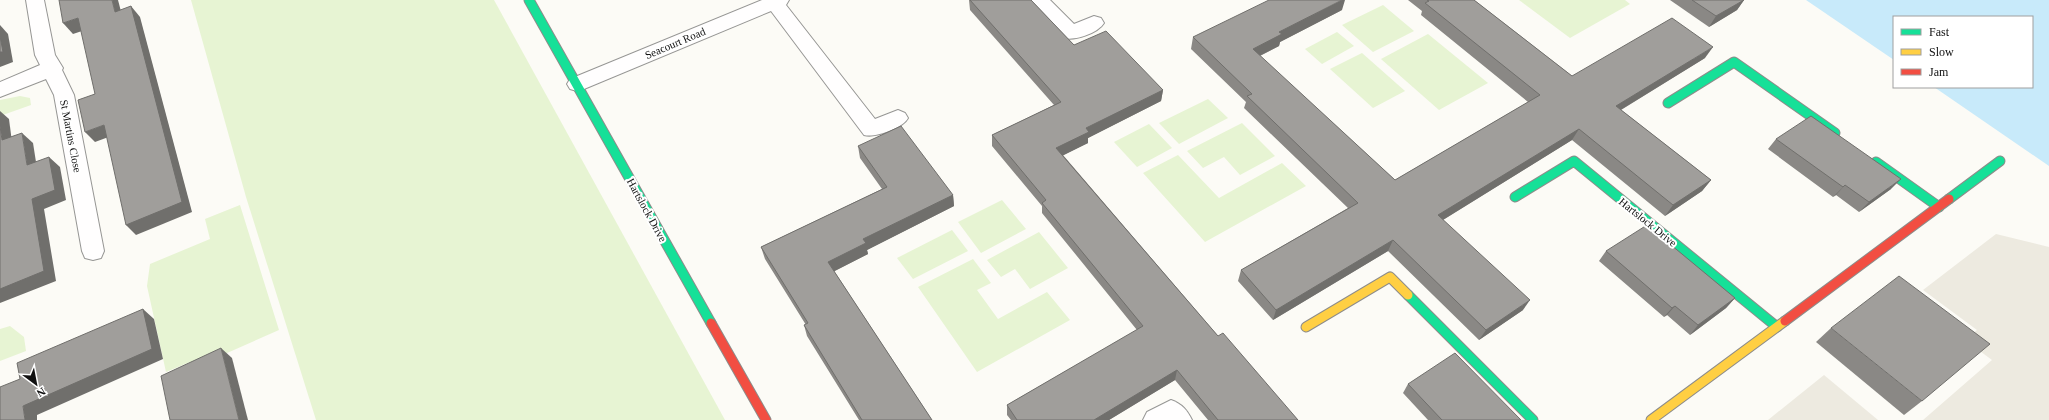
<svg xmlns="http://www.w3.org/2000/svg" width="2049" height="420" viewBox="0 0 2049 420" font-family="Georgia,serif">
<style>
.green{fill:#e7f4d3}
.plaza{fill:#edeae0}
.water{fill:#c8eafa}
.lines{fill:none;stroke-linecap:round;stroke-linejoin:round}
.street-casing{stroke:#969694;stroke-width:2}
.fast-casing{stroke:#8d8c8a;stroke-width:11}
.slow-casing{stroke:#8d8c8a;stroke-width:11}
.jam-casing{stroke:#8d8c8a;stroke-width:11}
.street{fill:#fffefe;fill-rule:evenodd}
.fast{stroke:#16e098;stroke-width:9}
.slow{stroke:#ffcf43;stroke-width:9}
.jam{stroke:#f24e42;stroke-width:9}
.wall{fill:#8a8885}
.shaded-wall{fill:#706f6c}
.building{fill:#a09e9b;stroke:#706f6c}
.labels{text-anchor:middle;stroke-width:4;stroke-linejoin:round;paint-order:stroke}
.street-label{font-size:11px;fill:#101010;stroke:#fff}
</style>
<rect width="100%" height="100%" fill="#fcfbf6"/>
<!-- green -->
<g class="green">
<path d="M191,0H494L725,420H316L246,197Z"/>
<path d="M1519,0H1625L1630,4L1570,38Z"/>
<path d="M1383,5L1414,31L1373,52L1342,25Z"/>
<path d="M1337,32L1354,46L1322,64L1305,49Z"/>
<path d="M1428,34L1488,83L1439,110L1381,59Z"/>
<path d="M1362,53L1405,91L1373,108L1330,69Z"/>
<path d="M20,96L30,98L31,105L0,116V100Z"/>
<path d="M1208,99L1228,118L1179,144L1159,123Z"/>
<path d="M1242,123L1275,156L1240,175L1224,157L1203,168L1187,151Z"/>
<path d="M1149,124L1172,148L1137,167L1114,142Z"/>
<path d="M1178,155L1219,198L1282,163L1306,186L1205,242L1143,173Z"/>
<path d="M1002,200L1026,229L981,253L958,222Z"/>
<path d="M240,205L279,330L193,368L190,362L166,372L147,286L150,264L210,239L205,219Z"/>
<path d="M952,230L968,251L913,279L897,258Z"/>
<path d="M1039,232L1068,268L1030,289L1015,269L1001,277L987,260Z"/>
<path d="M973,259L991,283L977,290L998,319L1047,292L1070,320L977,372L918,287Z"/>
<path d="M10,326L24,337L26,351L0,361V329Z"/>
</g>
<!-- plaza -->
<g class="plaza">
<path d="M1996,234L2049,247V420H1923L1992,360L1965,340L1977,330L1923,290Z"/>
<path d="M1824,375L1878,420H1768Z"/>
</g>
<!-- water -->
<path class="water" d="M1806,0H2049V166L1934,87H2032V17H1894V60Z"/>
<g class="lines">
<defs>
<g id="street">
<path d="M26,0H44L55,55L63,68L62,70L74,95L104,251L101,258L93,260L85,258L82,251L54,95L46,79L0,97V82L40,65L35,55Z"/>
<path d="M762,0H789L786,5L875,119L898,110L905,113L908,118C903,128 875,138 864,135L771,11L584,89L577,91L570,89L567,84L570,79Z"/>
<path d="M1030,0H1050L1074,24L1094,16L1101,18L1104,23C1098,33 1075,41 1064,38Z"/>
<path d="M1171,400C1182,404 1187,410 1192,420H1143L1147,412Z"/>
</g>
<g id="fast">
<path d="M529,0L711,323"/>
<path d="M1668,103L1734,62L1835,133"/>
<path d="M1876,162L1939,207"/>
<path d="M1515,197L1574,161L1777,327"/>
<path d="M1949,199L2000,161"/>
<path d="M1408,295L1533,420"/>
</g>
<g id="slow">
<path d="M1306,327L1390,277L1408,295"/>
<path d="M1651,420L1785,321"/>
</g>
<g id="jam">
<path d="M1785,321L1949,199"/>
<path d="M711,323L766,420"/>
</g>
</defs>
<!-- street casing -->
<use href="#street" class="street-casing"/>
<!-- fast casing -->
<use href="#fast" class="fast-casing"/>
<!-- slow casing -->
<use href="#slow" class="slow-casing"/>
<!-- jam casing -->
<use href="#jam" class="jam-casing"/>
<!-- street -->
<use href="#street" class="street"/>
<!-- fast -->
<use href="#fast" class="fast"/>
<!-- slow -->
<use href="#slow" class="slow"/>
<!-- jam -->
<use href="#jam" class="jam"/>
</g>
<!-- wall -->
<g class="wall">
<path d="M969,0H1031L1074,45L1163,90L1161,101L1088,138V143L1063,155L1218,336L1298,420H1208L1175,380L1109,420H1011L1007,415V405L1137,330L1042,213V206L992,146V135L1054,105L970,10Z"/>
<path d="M1408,0H1474L1572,76L1705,58L1621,110L1711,180L1702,191L1665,216L1572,140L1443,220L1523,310L1479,340L1388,251L1273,320L1238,281L1241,270L1348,208L1244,108L1246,102L1191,49L1193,37L1342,10L1280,42L1279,46L1260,56L1395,180L1528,102L1421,15L1422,11Z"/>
<path d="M1670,0H1744L1737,10L1709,27Z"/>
<path d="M1776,139L1891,189L1859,212L1836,195L1833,197L1768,149Z"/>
<path d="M858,146L953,195L954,206L867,250L868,254L834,271L932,420H859L807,336L804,325H806L765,259L761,247L882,189L860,158Z"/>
<path d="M1606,251L1735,298L1726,308L1690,335L1667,315L1664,317L1599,261Z"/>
<path d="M1831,328L1922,401L1904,415L1816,342Z"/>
<path d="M1408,384L1521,420H1428L1403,393Z"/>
</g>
<!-- shaded-wall -->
<g class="shaded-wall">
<path d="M112,0H118L124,23L115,12Z"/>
<path d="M1342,0H1345L1342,10L1280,42L1279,46L1251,60L1253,49L1279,32Z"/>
<path d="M1744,0L1737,10L1709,27L1716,16Z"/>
<path d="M131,6L140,17L192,212L136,235L126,225Z"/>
<path d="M78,18L88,29L73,34L63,23Z"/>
<path d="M0,25L8,34L13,62L0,67Z"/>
<path d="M1713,47L1705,58L1609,117L1616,106Z"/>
<path d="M1163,90L1161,101L1088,138V143L1056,159V148L1086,128Z"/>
<path d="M0,111L9,119L13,150L2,140L0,126Z"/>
<path d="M104,125L114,135L95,142L85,132Z"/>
<path d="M1579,129L1572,140L1433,226L1438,215Z"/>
<path d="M22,133L33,143L38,175L27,165Z"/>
<path d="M49,157L60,167L66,200L44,209L56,281L0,303V289L32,199Z"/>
<path d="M1901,179L1891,189L1859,212L1869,202Z"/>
<path d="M1711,180L1702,191L1665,216L1673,205Z"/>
<path d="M1845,185L1836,195L1833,197Z"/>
<path d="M953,195L954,206L867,250L868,254L831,273L828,262L863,239Z"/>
<path d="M1393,240L1388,251L1273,320L1276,310Z"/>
<path d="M1735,298L1726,308L1690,335L1698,325Z"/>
<path d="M1530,300L1523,310L1479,340L1486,330Z"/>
<path d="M1675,306L1667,315L1664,317L1672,308Z"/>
<path d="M143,309L154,319L163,359L37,415V420H25L23,406Z"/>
<path d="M221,348L232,358L248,420H239Z"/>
<path d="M1177,370L1175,380L1109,420H1094Z"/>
</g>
<!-- building -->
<g class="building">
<path d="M59,0H112L115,12L131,6L182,202L126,225L104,125L85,132L78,100L95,94L78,18L63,23Z"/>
<path d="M970,0H1031L1074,45L1106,31L1163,90L1086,128L1089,132L1056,148L1218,336L1223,333L1298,420H1218L1177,370L1094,420H1017L1007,405L1143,326L1042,203L1046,200L992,135L1061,102Z"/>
<path d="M1269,0H1342L1279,32L1282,34L1253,49L1395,180L1540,95L1425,3L1429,1L1427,0H1474L1572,76L1672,18L1713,47L1616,106L1711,180L1673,205L1579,129L1438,215L1530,300L1486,330L1393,240L1276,310L1241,270L1358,203L1247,96L1252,94L1193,37Z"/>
<path d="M1692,0H1744L1716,16Z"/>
<path d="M0,36L3,52H0Z"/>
<path d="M1811,116L1901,179L1869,202L1845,185L1843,187L1776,139Z"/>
<path d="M0,126L2,140L22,133L27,165L49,157L55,190L32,199L44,271L0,289Z"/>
<path d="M901,126L953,195L863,239L866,243L828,262L932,420H862L804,325L808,323L761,247L887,187L858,146Z"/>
<path d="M1647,225L1735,298L1698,325L1675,306L1672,308L1606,251Z"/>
<path d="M1899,276L1990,344L1922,401L1831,328Z"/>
<path d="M143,309L152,349L23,406L25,420H0V387L20,379L17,363Z"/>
<path d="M221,348L239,420H170L161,376Z"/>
<path d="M1455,353L1521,420H1442L1408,384Z"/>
</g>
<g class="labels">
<!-- street labels -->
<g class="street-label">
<text transform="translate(675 43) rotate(-23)" y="4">Seacourt Road</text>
<text transform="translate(71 136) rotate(79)" y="4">St Martins Close</text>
<text transform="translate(647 210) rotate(61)" y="4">Hartslock Drive</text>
<text transform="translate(1648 222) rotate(39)" y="4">Hartslock Drive</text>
</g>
</g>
<!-- legend -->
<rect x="1893" y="16" width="140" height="72" fill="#ffffff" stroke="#9f9f9f"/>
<rect x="1901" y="29" width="20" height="6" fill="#16e098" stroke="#9f9f9f"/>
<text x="1929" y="36" font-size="12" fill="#101010">Fast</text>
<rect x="1901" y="49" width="20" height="6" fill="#ffcf43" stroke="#9f9f9f"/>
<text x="1929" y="56" font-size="12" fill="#101010">Slow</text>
<rect x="1901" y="69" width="20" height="6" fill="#f24e42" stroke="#9f9f9f"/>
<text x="1929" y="76" font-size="12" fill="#101010">Jam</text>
<!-- north arrow -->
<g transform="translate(36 384) rotate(148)" stroke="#ffffff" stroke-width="3" paint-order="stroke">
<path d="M0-3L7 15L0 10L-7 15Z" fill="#101010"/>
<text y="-6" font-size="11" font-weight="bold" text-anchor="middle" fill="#101010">N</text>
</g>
</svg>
